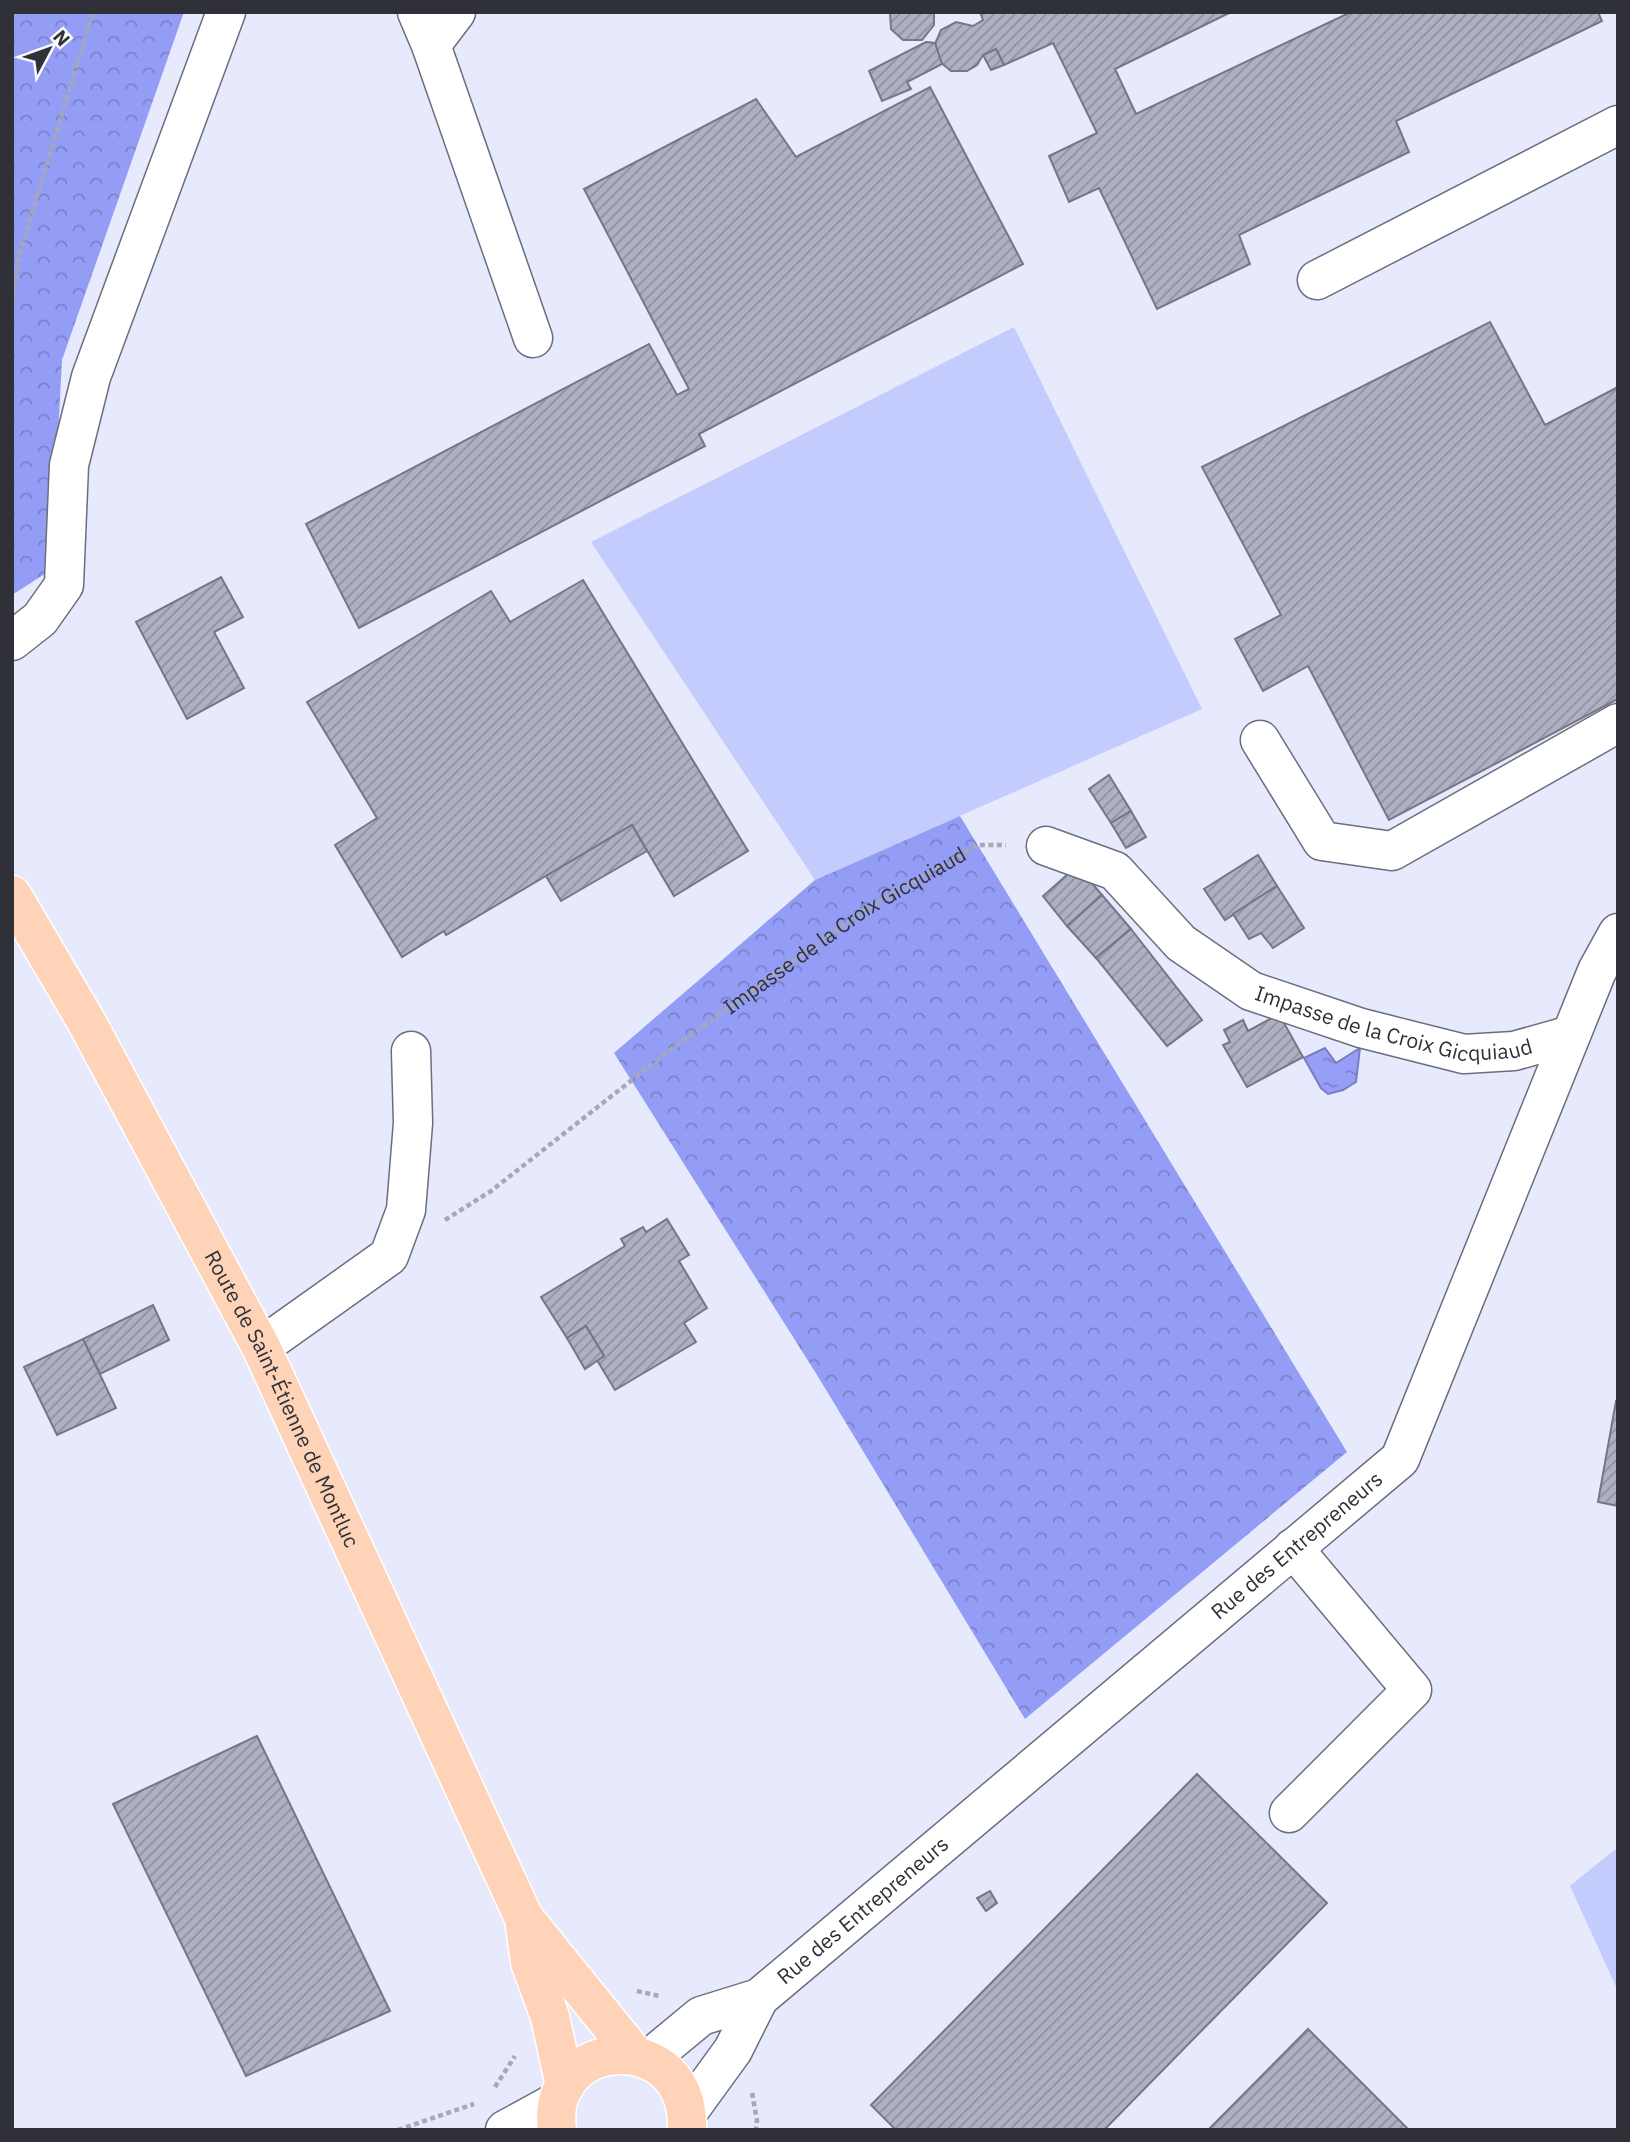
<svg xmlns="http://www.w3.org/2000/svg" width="1630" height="2142" viewBox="0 0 1630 2142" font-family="'IBM Plex Sans',sans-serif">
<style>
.green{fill:#c4cbfd}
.forest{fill:url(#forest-crowns)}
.water{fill:url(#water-ripples);stroke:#777dbe;stroke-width:2}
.building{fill:url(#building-hatch);stroke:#747787;stroke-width:2}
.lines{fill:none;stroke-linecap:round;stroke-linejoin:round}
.minor-casing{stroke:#6b6e7e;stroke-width:41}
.major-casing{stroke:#fff;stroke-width:41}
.path{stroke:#a6a8b7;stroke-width:4.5;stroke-dasharray:5 3.5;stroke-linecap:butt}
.minor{stroke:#fff;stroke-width:38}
.major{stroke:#fed3b8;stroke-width:38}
.labels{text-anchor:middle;stroke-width:7;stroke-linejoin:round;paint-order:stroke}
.street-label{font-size:21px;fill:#303138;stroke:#f8f9fc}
</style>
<defs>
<pattern id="forest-crowns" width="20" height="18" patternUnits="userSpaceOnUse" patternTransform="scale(1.75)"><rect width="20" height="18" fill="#949df6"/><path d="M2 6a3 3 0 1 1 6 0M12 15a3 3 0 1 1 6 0" fill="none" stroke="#7981c8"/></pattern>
<pattern id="water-ripples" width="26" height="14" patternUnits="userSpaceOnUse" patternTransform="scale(1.75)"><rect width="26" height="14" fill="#969ef7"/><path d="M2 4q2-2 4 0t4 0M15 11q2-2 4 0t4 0" fill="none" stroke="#7b81c9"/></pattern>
<pattern id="building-hatch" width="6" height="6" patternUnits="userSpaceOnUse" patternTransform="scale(1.75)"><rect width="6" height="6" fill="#aeb1c2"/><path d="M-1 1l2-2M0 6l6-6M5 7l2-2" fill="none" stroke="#8e919f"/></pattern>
</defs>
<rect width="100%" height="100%" fill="#e7eafd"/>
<!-- green -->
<g class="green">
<path d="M1014,327L1202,709L815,880L591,542Z"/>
<path d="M1618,1847V1991L1570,1886Z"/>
</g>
<!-- forest -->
<g class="forest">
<path d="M12,12H184L62,360L51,570L12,595Z"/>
<path d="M960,816L1347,1452L1025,1719L817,1375L614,1053L815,880Z"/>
</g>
<!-- water -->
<path class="water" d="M1325,1048L1336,1063L1360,1048L1356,1082L1343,1090L1328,1094L1321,1088L1304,1058Z"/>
<!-- building -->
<g class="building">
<path d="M890,12H934V25L922,40H903L891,29Z"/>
<path d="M980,12H1231L1115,69L1136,114L1351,12H1598L1602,21L1396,121L1409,152L1239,235L1250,264L1157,309L1099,188L1069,202L1049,156L1097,133L1053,43L1004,65L996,49L983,55L977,65L967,71H951L939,61L935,44L941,30L956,22L973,26L983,20Z"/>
<path d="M926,42L935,43L942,64L907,82L911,89L882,101L869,71Z"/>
<path d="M996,49L1004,65L991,70L983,55Z"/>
<path d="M930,87L1023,264L699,434L705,446L359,628L306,524L649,344L677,395L689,389L584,189L756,99L796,157Z"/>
<path d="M1490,322L1545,425L1618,387V699L1389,820L1308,666L1263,691L1235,639L1281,615L1202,467Z"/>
<path d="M221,577L243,617L214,632L244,688L187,719L136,622Z"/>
<path d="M583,580L748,851L674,896L632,825L446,935L444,931L402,957L335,845L377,818L307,702L491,591L510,622Z"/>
<path d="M1109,775L1131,811L1111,823L1089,789Z"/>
<path d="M1131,811L1146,837L1126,848L1111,823Z"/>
<path d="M632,825L647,851L561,901L546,876Z"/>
<path d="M1258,855L1277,886L1225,920L1204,889Z"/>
<path d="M1077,866L1102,895L1067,926L1043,896Z"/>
<path d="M1277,886L1304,928L1273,948L1261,933L1249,939L1233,914Z"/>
<path d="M1102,895L1131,929L1096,958L1067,926Z"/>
<path d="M1131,929L1202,1020L1167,1046L1096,958Z"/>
<path d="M1279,1014L1303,1057L1247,1087L1223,1045L1230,1042L1224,1030L1243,1020L1248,1031Z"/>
<path d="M667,1219L689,1255L679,1261L707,1308L684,1323L696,1342L615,1390L597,1360L604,1356L586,1326L567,1338L541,1297L625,1246L621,1239L643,1227L646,1232Z"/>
<path d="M153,1305L169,1340L100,1374L83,1339Z"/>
<path d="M586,1326L604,1356L585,1369L567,1338Z"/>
<path d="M83,1339L116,1408L57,1435L24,1367Z"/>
<path d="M1616,1401H1618V1506L1598,1502Z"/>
<path d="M257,1736L390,2011L246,2076L113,1804Z"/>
<path d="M1197,1774L1327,1903L1104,2130H896L871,2105Z"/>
<path d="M990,1891L997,1903L986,1911L977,1898Z"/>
<path d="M1308,2029L1409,2130H1208Z"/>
</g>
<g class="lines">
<defs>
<g id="minor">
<path d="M417,12L431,45"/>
<path d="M456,12L431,45L533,338"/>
<path d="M1317,280L1618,125"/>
<path d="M12,641L40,619L64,585L69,465L91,377L226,12"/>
<path d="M1260,740L1322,841L1392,851L1618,723"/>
<path id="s2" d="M1046,846L1115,871L1181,943L1251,991L1361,1028L1464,1054L1514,1051L1571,1035"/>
<path d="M261,1347L389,1256L406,1210L413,1123L411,1051"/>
<path d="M1289,1813L1412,1690L1293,1548"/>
<path id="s3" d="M649,2059L701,2016L759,1998L1400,1459L1597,971L1618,933"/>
<path d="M688,2112L733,2050L759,1998"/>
<path d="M505,2130L558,2101"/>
</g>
<g id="major">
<path id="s4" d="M12,895L86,1021L261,1347L524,1918L634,2054"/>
<path d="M524,1918L530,1962L550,2017L565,2086"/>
<path d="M557,2130C543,2036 691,2024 687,2130"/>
</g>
</defs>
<!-- minor casing -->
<use href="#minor" class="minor-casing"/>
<!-- major casing -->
<use href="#major" class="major-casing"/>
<!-- path -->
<g class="path">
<path d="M12,305L19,256L93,12"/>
<path id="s1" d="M445,1220L491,1191L670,1050L863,911L978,845H1006"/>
<path d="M637,1991L659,1996"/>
<path d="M495,2087L515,2056"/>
<path d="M752,2093L757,2120L756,2130"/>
<path d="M398,2130L474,2104"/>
</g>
<!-- minor -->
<use href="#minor" class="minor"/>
<!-- major -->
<use href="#major" class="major"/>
</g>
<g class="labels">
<!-- street labels -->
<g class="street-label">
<text dy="7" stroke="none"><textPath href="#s1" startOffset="494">Impasse de la Croix Gicquiaud</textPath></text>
<text dy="7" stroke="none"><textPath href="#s2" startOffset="404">Impasse de la Croix Gicquiaud</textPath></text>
<text dy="7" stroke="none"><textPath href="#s4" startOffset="572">Route de Saint-Étienne de Montluc</textPath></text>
<text dy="7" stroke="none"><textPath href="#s3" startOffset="831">Rue des Entrepreneurs</textPath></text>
<text dy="7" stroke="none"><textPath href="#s3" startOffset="264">Rue des Entrepreneurs</textPath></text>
</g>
</g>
<!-- border -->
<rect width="1630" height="2142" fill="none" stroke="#303138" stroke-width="28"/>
<!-- north arrow -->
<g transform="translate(49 49) rotate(49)" stroke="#f8f9fc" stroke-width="5" paint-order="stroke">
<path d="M0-5L12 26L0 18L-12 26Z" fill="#303138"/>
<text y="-10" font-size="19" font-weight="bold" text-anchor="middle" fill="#303138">N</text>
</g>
</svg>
